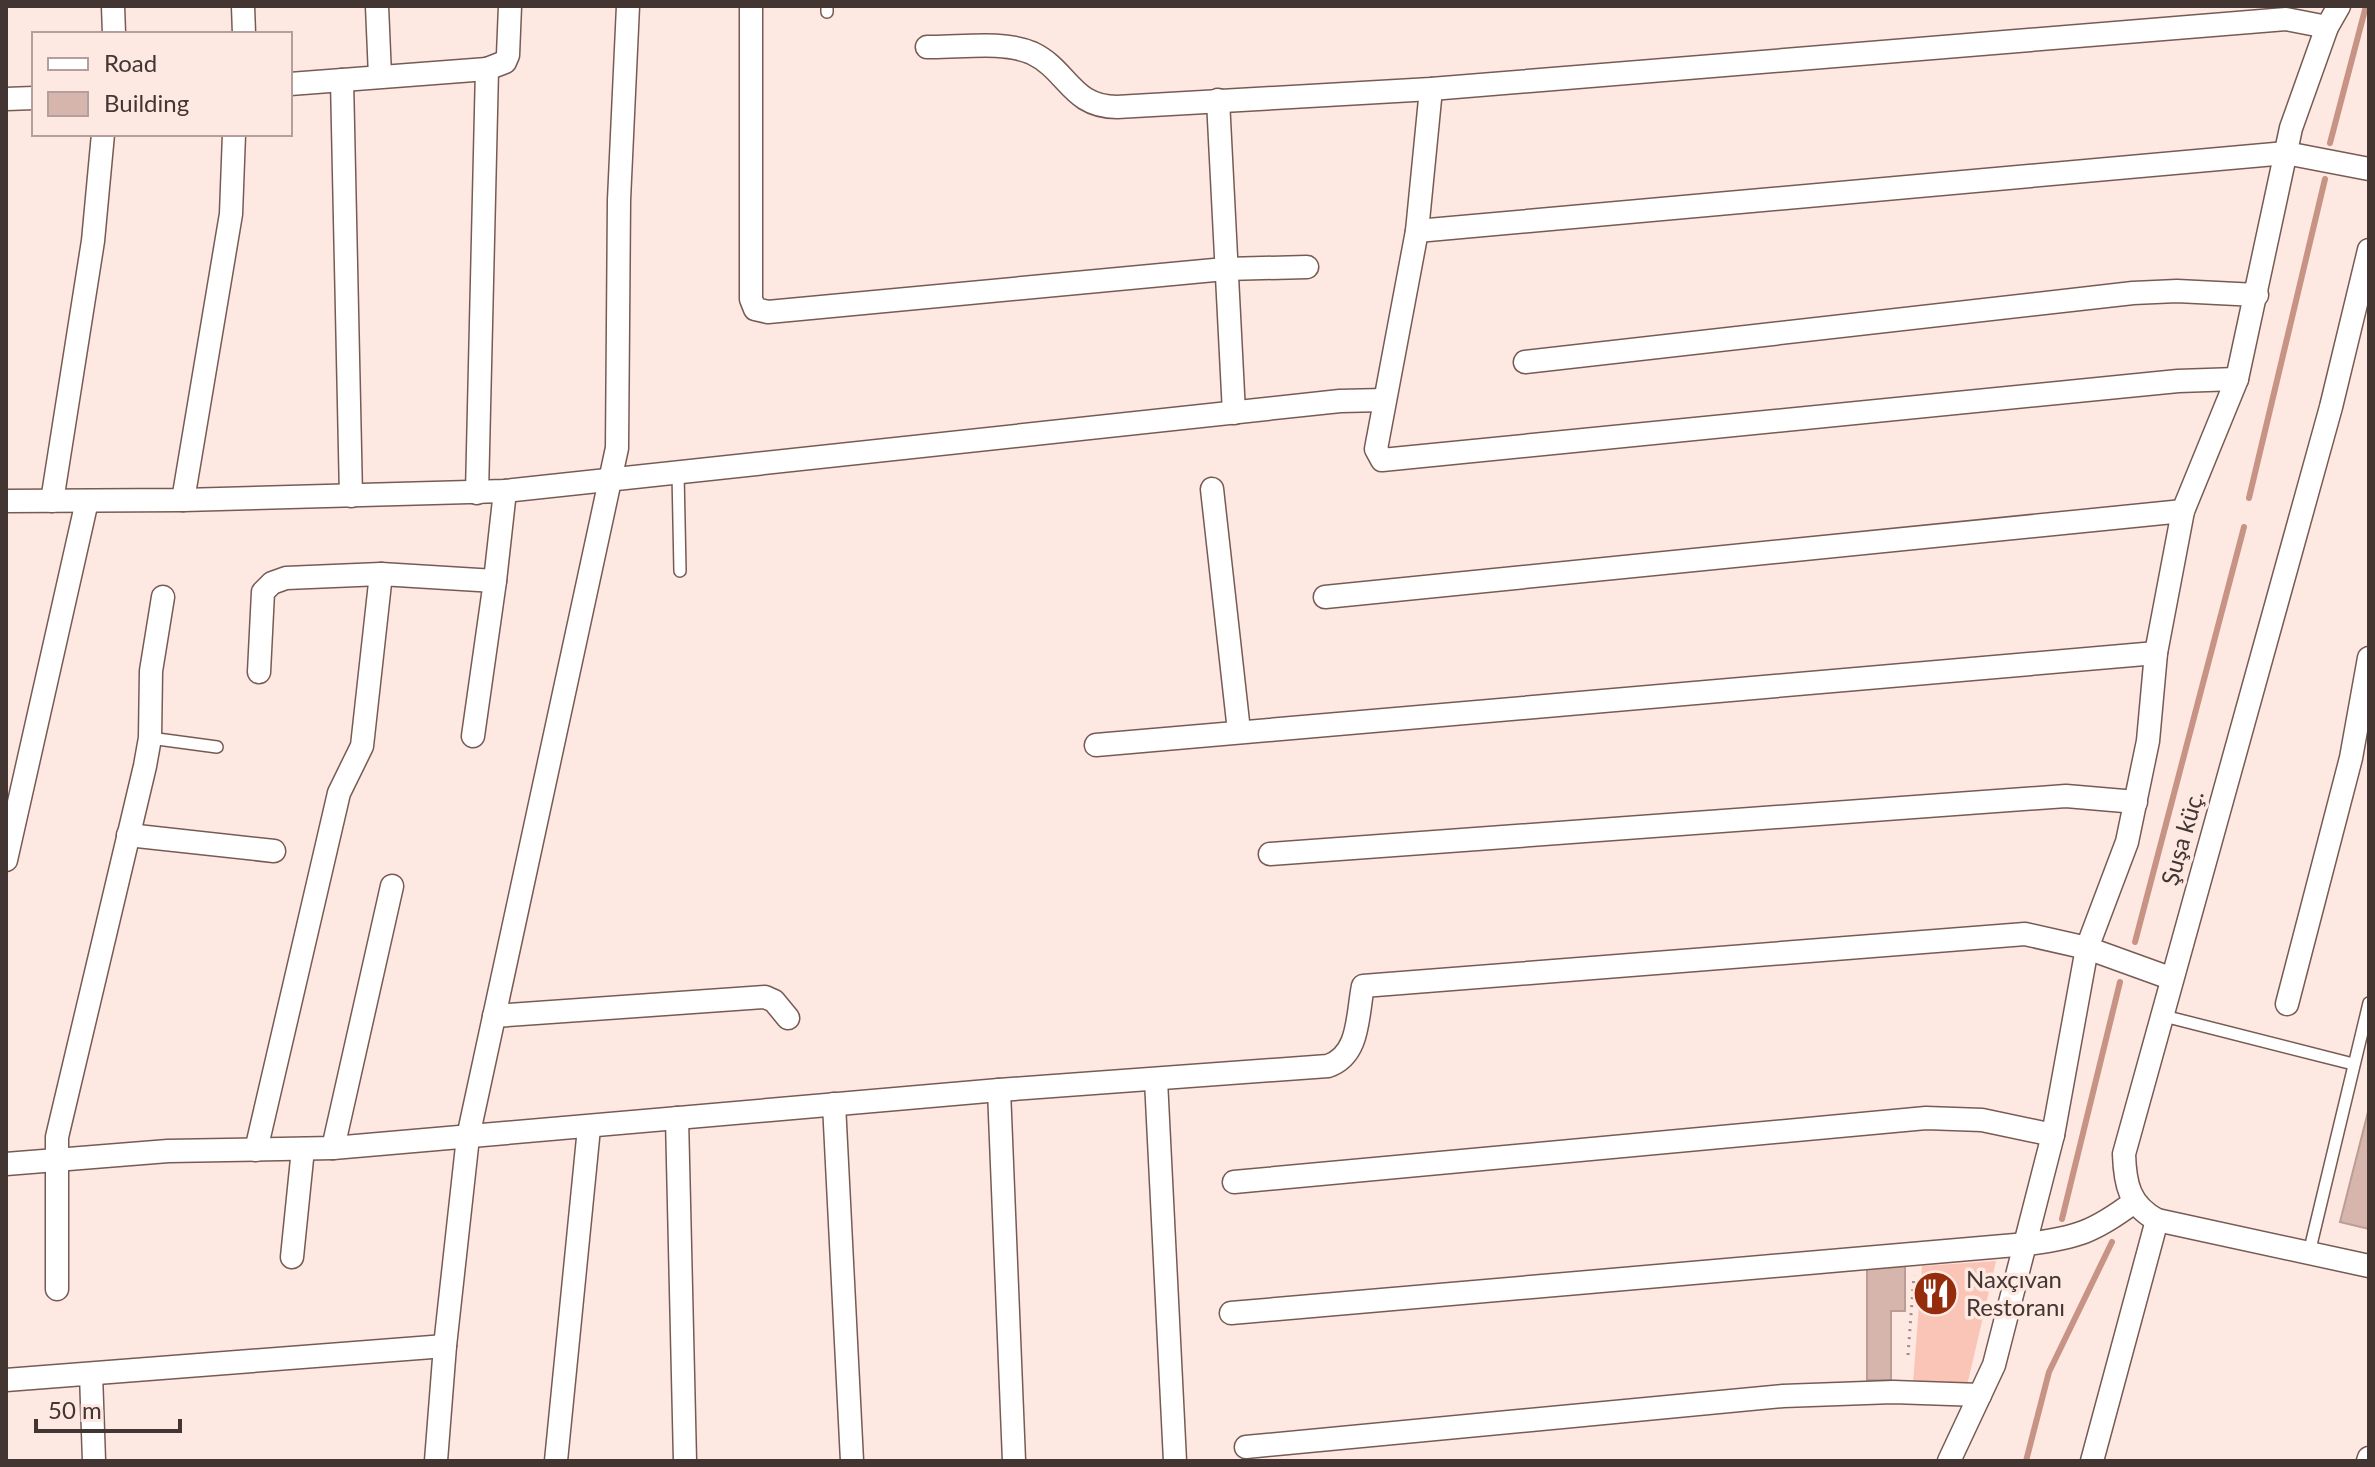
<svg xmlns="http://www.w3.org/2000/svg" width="2375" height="1467" viewBox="0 0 2375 1467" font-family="Lato,sans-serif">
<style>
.green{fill:#fac5b6}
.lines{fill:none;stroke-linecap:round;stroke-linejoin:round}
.stream{stroke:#c69385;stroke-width:6}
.building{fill:#d6b5ac;stroke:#bc9d94;stroke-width:2}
.service-casing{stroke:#775b53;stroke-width:14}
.minor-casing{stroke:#775b53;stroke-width:25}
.path{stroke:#9f8d89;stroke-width:3;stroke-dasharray:2 6;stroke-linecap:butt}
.service{stroke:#fff;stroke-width:11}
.minor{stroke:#fff;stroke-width:22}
.labels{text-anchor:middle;stroke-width:7;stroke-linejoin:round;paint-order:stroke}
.street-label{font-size:24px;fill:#433532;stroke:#fde8e2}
.poi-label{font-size:24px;fill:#433532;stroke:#fde8e2;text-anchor:start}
</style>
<rect width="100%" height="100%" fill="#fde8e2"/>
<!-- green -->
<path class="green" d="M1996,1261L1967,1386L1913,1383L1922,1266Z"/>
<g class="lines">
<!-- stream -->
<g class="stream">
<path d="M2330,143L2366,6"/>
<path d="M2249,498L2325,179"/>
<path d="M2135,942L2244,527"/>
<path d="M2062,1219L2120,982"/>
<path d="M2026,1461L2049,1372L2112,1242"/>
</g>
</g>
<!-- building -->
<g class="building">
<path d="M2369,1108V1229L2340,1222Z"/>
<path d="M1867,1266H1905V1311H1891V1380H1867Z"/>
</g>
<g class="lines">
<defs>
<g id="service">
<path d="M827,6V12"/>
<path d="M678,473L680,571"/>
<path d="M150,738L217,747"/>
<path d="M2160,1015L2353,1064"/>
<path d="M2309,1253L2369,1003"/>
</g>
<g id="minor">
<path d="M113,6L114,34"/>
<path d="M243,6L244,34"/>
<path d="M377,6L380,76"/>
<path d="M751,6V299L755,309L768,312L1225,269L1307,267"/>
<path d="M927,47C958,48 1002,40 1032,53C1068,70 1071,107 1117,107L1431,89L2286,19L2327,27"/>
<path d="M342,80L351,496"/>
<path d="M290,84L487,69"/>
<path d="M1431,89L1417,231L1376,449L1382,460L2178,381L2237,379"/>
<path d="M6,99L34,98"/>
<path d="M1218,100L1234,413"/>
<path d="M1417,231L2286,153L2369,169"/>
<path d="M2369,250L2331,407L2124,1154C2125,1184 2129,1205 2157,1220L2369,1266"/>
<path d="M1525,362L2133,293L2177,291L2257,295"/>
<path d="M1212,489L1239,731"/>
<path d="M477,493L487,69L505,62L508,55L510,6"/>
<path d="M183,500L231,214L234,134"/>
<path d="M6,501L183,500L505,491L1340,401L1384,400"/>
<path d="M52,501L93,241L103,134"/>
<path d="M1325,597L2183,511"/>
<path d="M259,672L263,592L272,583L286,578L381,574"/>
<path d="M473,736L495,581"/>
<path d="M1096,745L2156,653"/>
<path d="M128,835L274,851"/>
<path d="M1270,854L2066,796L2136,802"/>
<path d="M6,860L87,501"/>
<path d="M2287,1004L2351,758L2369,658"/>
<path d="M494,1016L765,997L774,1001L788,1018"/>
<path d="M1156,1080L1175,1461"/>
<path d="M999,1090L1014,1461"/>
<path d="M834,1104L852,1461"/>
<path d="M677,1118L685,1461"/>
<path d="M333,1148L392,886"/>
<path d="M256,1150L339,793L362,746L381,574L495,581L505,491"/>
<path d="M6,1164L168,1151L333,1148L999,1090L1328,1066C1360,1055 1357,1016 1363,986L2025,934L2087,948L2170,978"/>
<path d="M1234,1182L1926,1118L1982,1120L2053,1135"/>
<path d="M292,1257L303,1149"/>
<path d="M57,1289V1137L145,766L150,738L151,671L163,597"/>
<path d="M1231,1313L2027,1244C2076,1238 2094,1232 2134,1202"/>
<path d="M91,1374L94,1461"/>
<path d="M6,1380L445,1346"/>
<path d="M1246,1447L1783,1396L1893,1392L1980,1395"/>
<path d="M436,1461L445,1346L468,1137L617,448L619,200L628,6"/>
<path d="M556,1461L589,1128"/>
<path d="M1949,1461L1994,1365L2053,1135L2087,948L2127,842L2148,741L2156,653L2183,511L2237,379L2291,128L2327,27L2339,6"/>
<path d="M2092,1461L2157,1220"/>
<path d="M2368,1461L2369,1458"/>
</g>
</defs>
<!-- service casing -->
<use href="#service" class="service-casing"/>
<!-- minor casing -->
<use href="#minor" class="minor-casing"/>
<!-- path -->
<path class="path" d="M1908,1355L1914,1275"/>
<!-- service -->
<use href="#service" class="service"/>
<!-- minor -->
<use href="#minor" class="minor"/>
</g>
<!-- icons -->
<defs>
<symbol id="restaurant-disc" viewBox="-11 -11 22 22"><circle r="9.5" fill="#952d0c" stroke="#fde8e2"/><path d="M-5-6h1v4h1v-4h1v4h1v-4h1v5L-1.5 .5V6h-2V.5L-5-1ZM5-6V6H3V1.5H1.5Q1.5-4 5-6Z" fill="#fff"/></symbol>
</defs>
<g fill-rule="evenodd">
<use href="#restaurant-disc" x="1910" y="1268" width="51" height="51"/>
</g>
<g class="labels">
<!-- street labels -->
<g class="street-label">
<text transform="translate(2183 838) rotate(-74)" y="8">Şuşa küç.</text>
</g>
<!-- poi labels -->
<g class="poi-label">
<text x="1966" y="1288">Naxçıvan<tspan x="1966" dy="28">Restoranı</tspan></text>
</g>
</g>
<!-- border -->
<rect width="2375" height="1467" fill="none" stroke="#433532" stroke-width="16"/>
<!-- legend -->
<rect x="32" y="32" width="260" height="104" fill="#fde8e2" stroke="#b3a09c" stroke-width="2"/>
<rect x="48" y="58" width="40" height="12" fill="#ffffff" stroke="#b3a09c" stroke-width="2"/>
<text x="104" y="72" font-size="24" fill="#433532">Road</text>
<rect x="48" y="92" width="40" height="24" fill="#d6b5ac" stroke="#b3a09c" stroke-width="2"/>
<text x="104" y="112" font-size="24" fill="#433532">Building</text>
<!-- scale -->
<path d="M36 1419v12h144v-12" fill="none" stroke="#433532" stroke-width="4"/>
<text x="48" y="1419" font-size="24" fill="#433532" stroke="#fde8e2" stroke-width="6" paint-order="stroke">50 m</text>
</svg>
